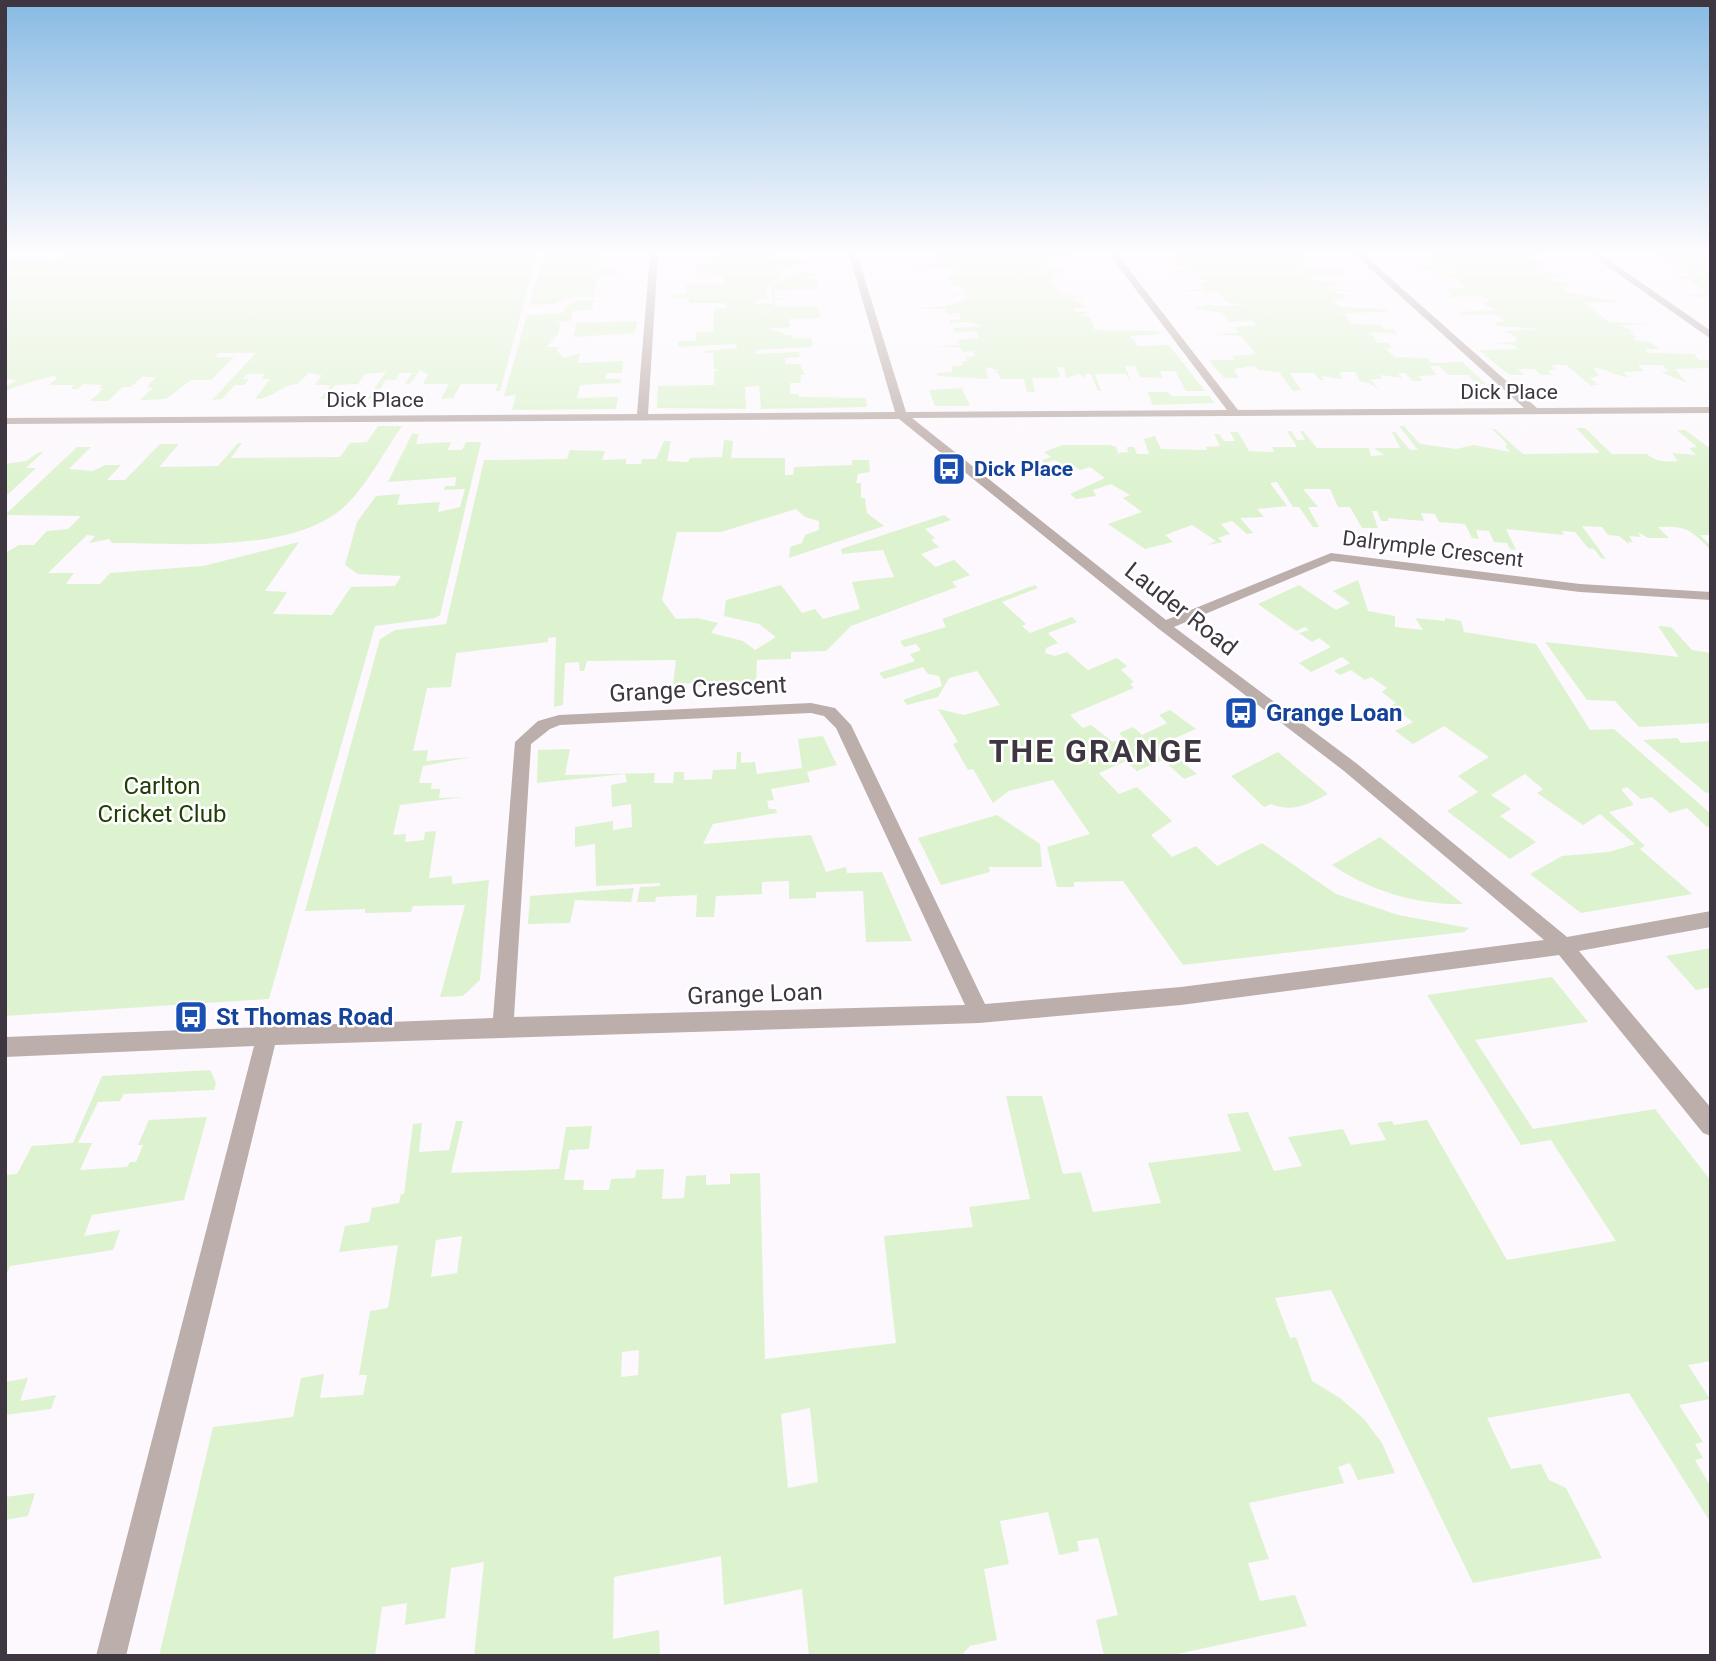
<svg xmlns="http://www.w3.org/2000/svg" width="1716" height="1661" viewBox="0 0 1716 1661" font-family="Roboto,sans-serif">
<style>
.green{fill:#ddf3cf;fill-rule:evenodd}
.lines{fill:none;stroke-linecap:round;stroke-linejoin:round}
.minor{fill:#bcaeaa;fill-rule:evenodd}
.labels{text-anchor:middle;stroke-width:5;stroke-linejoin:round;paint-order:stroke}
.far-street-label{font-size:21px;fill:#3e3741;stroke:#fff}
.far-transit-label{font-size:21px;font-weight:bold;fill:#164399;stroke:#fff;text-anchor:start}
.street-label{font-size:24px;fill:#3e3741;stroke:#fff}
.transit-label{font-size:24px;font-weight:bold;fill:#164399;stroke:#fff;text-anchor:start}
.park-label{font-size:24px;fill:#213e04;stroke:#fff}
.district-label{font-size:32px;font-weight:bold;letter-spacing:2px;fill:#3e3741;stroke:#fff}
</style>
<rect width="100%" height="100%" fill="#fcf8fd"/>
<!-- green -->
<g class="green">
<path d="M66,254H537L500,391H495L498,384H461L453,398L441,399L449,384H423L428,375L420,370L410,384H405L412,373H400L395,380H386L373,399H367L386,372L365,374L358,384L335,385L324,399H320L331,385H315L322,375L309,373L297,384C281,384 274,399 255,399L270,379H261L265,374H247L243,379H249L244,385H235L222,399L212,400L256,353H219L215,357H234L211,380H191L166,399L140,400L153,388L147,387L156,377H142L131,387H122L108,401H90L103,389L99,388L102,385L83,384L78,389H71L74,385H49L56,379L55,376C48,376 10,388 5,392V387L17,380L5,379V259L56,262Z"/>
<path d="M544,254H604L603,258L585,261L600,260L598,269H615L614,273H623L597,278L594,295L608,296L564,298L555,304L529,305Z"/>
<path d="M718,254H784L772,255L773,260L811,262V264L793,265L794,269L781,270L778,277L782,278L766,286L768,299L755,300L756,304L773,303L771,286L790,275L813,272L815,276L803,277V280L817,279L819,289L774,291L775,298L786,300H775L774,306L818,307L821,318L789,319L790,327L766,329L783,332L784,335H792V339L811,338L813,347L756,350V354L799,352L800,357L785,358L786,364H800L805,375H801L800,383H790V394H798L799,397L866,398L867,407L761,409L759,386L745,387L746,409L657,408L658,386L714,385V372L719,369H714L713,353H705V351L737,348L736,344L677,347L678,341H696V332H713L714,309L727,308L726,303H689V298H671V295L686,294V284L724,285L723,274L690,273L698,271L694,263H713V255Z"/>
<path d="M935,254H1075L1042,261L1046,267H1068L1060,269L1062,272L1055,274L1050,280L1059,294L1083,297L1071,299L1081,302L1085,308H1074L1075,312H1090L1082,315L1090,317L1095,330L1158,331L1160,334L1130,336L1138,346L1169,345L1205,391H1186L1175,371H1160L1163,378L1140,377L1135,366H1125L1131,381L1125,374H1095L1101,391H1098L1091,374H1085L1086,378L1079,374L1066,378L1064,367H1057L1060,376L1057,378H1032L1035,392H1027L1024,379H1000L998,373L993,372L999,370L986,367L988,379L938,376L937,373L952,372V366L963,365L962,362L967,361L965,357L975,356L973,351L963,352L960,347H932L960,345L958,340L979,338L976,331L955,333L953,328L983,326L967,322L951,323L950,320L961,319L959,313L947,314L945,309H915L951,305L968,299L966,295L946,294L966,293L962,286H953L946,275L958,274L954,267L913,269L911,265L941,264Z"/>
<path d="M1177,254H1306L1312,260H1301L1303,264L1297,266L1343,270L1347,273L1310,277L1321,282H1334L1337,285L1328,286L1331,289L1367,290L1328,291L1350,296L1333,301L1340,307L1385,309L1389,312L1343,313L1352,324L1380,325L1385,330L1393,329L1398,334L1370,332L1378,343H1388L1392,348L1386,349L1395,357L1427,358L1431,363L1462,362L1486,384H1477L1468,375H1449L1438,366H1430L1437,375L1419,376L1422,381H1412L1405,373H1398L1402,378L1380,375L1382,378L1371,380L1379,390L1369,383L1360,381L1355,372H1339L1343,379L1322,376L1324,380H1320L1314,373H1290L1301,390L1293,391L1279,372L1258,370L1255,366L1234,369L1239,378H1224L1209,360H1235L1232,356L1256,354L1241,336L1214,334L1239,333L1234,327L1256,325L1252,321L1230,322L1221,312L1197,310L1194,307L1206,306L1204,304L1216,306L1248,305L1228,303L1217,290L1206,294L1204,291H1179L1205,288L1197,283L1212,282L1192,277L1208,276L1204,272L1165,273L1191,268L1179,266L1171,257Z"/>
<path d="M1426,254H1558L1529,256L1543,263L1540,264L1546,272L1568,277H1545L1551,282H1566L1569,287L1563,288L1566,292L1622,302H1584L1609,322L1652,324L1620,325L1636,332H1630L1636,337L1634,340L1650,342L1660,349H1644L1648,353L1694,354L1699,360H1711V368L1675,369L1687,383L1661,372L1669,371L1662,365H1638L1644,371L1623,372L1629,377C1615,377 1607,368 1594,368L1599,376L1590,378L1598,385H1592L1595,389L1566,365H1551L1556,370H1548L1552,375H1541L1534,369H1518L1524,375H1511L1504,371L1479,350L1518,349L1514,345L1495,343L1517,342L1514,339L1518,338L1505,331L1541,329L1498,326L1494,323L1505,321L1497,315H1460L1459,312L1498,310L1482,304L1489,301L1483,296L1441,297L1452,295L1447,288H1466L1456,278L1430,274L1454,273L1451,271L1407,267L1434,266L1425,261H1434Z"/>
<path d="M1654,254H1711V297H1692L1689,295L1707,292L1687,279L1670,277H1691L1684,269L1671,265H1686L1683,262L1643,261L1661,259Z"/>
<path d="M580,300H594L592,310L573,311L571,321L556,322L561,324L558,334L547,347H558L557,351L564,358L580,353L578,363L623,361L622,373H607L605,379H621L620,383L580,385L577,398L618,397L616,409L512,410L516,395L504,396L527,315L562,313L566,306Z"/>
<path d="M637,321L635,333L573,337L577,323Z"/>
<path d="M962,388L970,406H935L929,390Z"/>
<path d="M1147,392H1168L1171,396H1209L1214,403L1153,405Z"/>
<path d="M378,426H402C385,450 370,480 350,501C301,555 179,543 112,543L109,539L89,543L95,536L87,535L48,573H74L66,584H100L110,573L203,566L299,542L265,591L287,592L273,614L332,615L351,587L395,586L401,576L358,574L345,565L357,522L376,496L400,494L397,505L440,502L438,512L460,507L465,489L444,490L445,486H455L456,477L388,482L412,434H419L416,444L451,442L448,450H462L466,442H481L440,615L435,618L375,626L269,999L5,1016V553L19,545H34L47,531L68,529L81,516L5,515L77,447H91L69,469L93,471L105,465H121L107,480H125L160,444H179L159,467L218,466L238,443H242L231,458L340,457L350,443L367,442Z"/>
<path d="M1399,426H1404L1420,444L1456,449L1474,445L1510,452L1505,446L1508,445L1492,429H1495L1523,454L1600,453L1576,428H1585L1612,454H1647C1656,462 1666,462 1678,461L1672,453L1696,455L1689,448L1697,447L1677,430H1685L1711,449V535H1700L1711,546V550C1690,530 1688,526 1658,527L1669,538H1648L1638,532L1641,537L1629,536L1633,542H1628L1630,545L1619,536L1608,535L1602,527L1582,526L1606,559L1601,558L1594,549L1588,548L1575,532L1562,531L1564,535L1506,529L1516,550L1510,549L1507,543L1494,542L1489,531L1476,530L1479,539L1472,538L1465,524L1439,522L1435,514L1421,513L1424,521L1388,518V521H1381L1377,511H1372L1378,528H1362L1350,507H1338L1330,489H1303L1318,507H1308L1319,527H1313L1299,507H1293L1277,482L1270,483L1287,506L1257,509L1264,517L1240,518L1253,533L1247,534L1232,521L1221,524L1230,534L1218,538L1223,542L1208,545L1216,541L1192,525L1165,535L1173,542L1145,549L1108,524L1142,512L1123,498L1130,495L1111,484L1093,490L1096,496L1076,499L1070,494L1105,478L1090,467L1080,470L1074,466L1068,468L1055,460L1045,463L1042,460L1051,457L1044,452L1062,445H1110L1116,447L1118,453L1128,452L1127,447H1134L1137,454H1149L1144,439L1155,436L1161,449L1207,450L1206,447L1220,446L1214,434H1219L1224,441H1235L1230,432H1238L1249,451L1274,452L1272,447H1297L1287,431H1291L1297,440H1305L1300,431H1303L1317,448H1369L1371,456L1384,455L1374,448H1400L1392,432H1395L1410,450H1418Z"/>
<path d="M724,440L733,441L731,458H785V475H793L794,467L852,465V460H869L870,472L858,474L856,483H861V498H865L867,513L884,526L789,558L790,547L802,543L805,535L819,530V521L805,517L796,509L721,532H677L662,600L676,619L697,618L718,623L711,633L743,641L755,650L776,637L759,624L724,616L726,600L781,585L802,613L815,609L823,619L860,609L852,582L894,577L883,550L842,554L841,549L944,515L951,520L925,529L935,538L931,540L939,547L921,554L935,567L954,560L970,575L952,582L957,587L851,626L826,651L791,652V659L757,660L756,683L694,687V683L673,684L676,660L587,661L584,671H580L579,662L565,663L563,705L554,707L556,637L548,638V642L456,653L451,687L427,688L413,751L428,750L426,761L471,757L423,766L419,783H432L431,789H440L439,798L464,797L400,805L393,835L406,834L405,842L424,840L425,832L436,831L429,878L452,876V884L489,880L480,980L463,996L440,997L465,905L413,906L411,912L365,913V909L305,911L380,639L395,630L446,624L484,460L567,459L570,450L605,451L602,460L626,459V464H641L642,459H656L664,441H671L667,461L688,462L690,458L722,457Z"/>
<path d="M39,452H43L26,468H36L5,497V464L26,461Z"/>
<path d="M1358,580L1368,611L1395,616V627L1423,630L1415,618L1445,621V618L1461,621L1464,632L1536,644L1590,730L1614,729L1711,814V826L1707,827L1687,808L1670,813L1652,797L1641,799L1627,787L1621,789L1634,805L1609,812L1645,846L1640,849L1692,894L1581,913L1530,874L1562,856L1609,852L1635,844L1600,814L1583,825L1537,793L1543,789L1525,774L1491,795L1511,809L1500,816L1536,842L1510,859L1447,811L1478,792L1458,776L1489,757L1444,726L1413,744L1395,731L1413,722L1391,706L1396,703L1382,692L1387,688L1371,677L1365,680L1351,670L1340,675L1334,671L1350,663L1342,657L1311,672L1299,663L1331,647L1319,638L1312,642L1299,633L1309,630L1305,627L1296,631L1258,604L1299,585L1336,610L1350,603L1333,591Z"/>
<path d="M1035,585L1038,588L1002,602L1026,624L1022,626L1030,633L1072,617L1077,622L1048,633L1058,643L1046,648L1045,653L1055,656L1067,652L1088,670L1117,658L1127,666L1121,670L1134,682L1130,684L1134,688L1070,715L1083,728L1091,725L1113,742L1123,738L1119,733L1133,727L1142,735L1167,723L1159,715L1170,710L1196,729L1161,744L1197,774L1184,779L1163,760L1137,771L1126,761L1099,773L1119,794L1137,787L1172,821L1151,835L1172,857L1196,846L1217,866L1262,843L1336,894L1398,915L1469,928L1464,932L1183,965L1123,881L1074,882V887H1057L1047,847L1090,834L1053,780L1009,791L993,803L973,769L968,770L953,744L958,742L938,709L964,715L1000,705L977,671L949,678L938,697L907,705L903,700L942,686L939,676L928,674L923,667L884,679L879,673L915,661L910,654L921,650L916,644L904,647L900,641L946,627L942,619Z"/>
<path d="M1658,626L1671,627L1692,650L1711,653V723L1639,727L1615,701L1587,700L1545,642L1679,657Z"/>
<path d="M823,736L837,765L807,772L810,782L771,789L774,800L767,801L769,809H776L777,813L713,824L703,844L811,835L826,872L846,867L847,873L882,872L912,941L866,942L863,891L816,892V898L789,899V881L762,882V894L716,896L714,917H696L697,895L656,897L655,902H637L640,887L660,886V883L596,886L595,844L575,847V827L613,821V830L632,827L631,804L612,807L611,785L627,782L625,774L537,783L538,750L570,749L565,775L655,773L654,783H673L674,772H684V780L712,779L713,770L736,769L737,752H741V763L755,762L757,774L802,768L798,739Z"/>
<path d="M1677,738L1681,743L1711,741V792L1706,793L1643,740Z"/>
<path d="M1278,752L1328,794C1308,804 1293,813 1271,804L1264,807L1231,776Z"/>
<path d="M997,815L1040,844L1042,867H989L990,872L941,885L918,838Z"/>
<path d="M1380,837L1463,904C1416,905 1371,891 1332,865Z"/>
<path d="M634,888L631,902L575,900L570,923L528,924L530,896Z"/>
<path d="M1711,948V987L1696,990L1666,956Z"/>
<path d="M1552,977L1588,1022L1475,1040L1533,1129L1655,1109L1711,1181V1361L1688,1365L1710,1399L1679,1405L1703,1442L1695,1444L1703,1458L1695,1460L1711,1487V1523L1629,1393L1487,1418L1511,1469L1541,1464L1549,1480L1566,1488L1602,1558L1473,1583L1331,1290L1275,1298L1290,1338L1296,1337L1312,1381L1340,1398L1364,1419L1382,1443L1395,1473L1358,1480L1350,1463L1338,1467L1344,1483L1249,1503L1269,1559L1248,1563L1260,1601L1295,1595L1307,1626L1168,1656H1104L1096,1620L1118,1615L1098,1538L1077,1541L1079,1551L1059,1555L1048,1512L1000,1521L1009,1564L984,1569L997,1640L970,1646L961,1656H809L802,1589L724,1605L721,1556L614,1577L613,1639L659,1630L660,1656H474L484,1562L451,1568L445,1618L405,1625L407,1603L382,1607L375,1656H159L213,1427L293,1417L301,1378L324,1374L320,1398L363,1395L367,1375H359L370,1311L388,1308L398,1245L339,1252L345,1226L369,1222L372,1208L399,1203L401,1194H404L413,1124L422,1123L419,1152L449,1150L456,1121H463L451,1173L559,1169L566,1127L592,1126L589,1149L569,1150L564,1180H584L583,1190H609L611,1179L635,1178L636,1170L664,1169L662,1199L684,1198L686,1176L706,1175V1185L730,1184V1174L760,1173L765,1359L896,1343L884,1236L973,1227L969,1207L1030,1199L1006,1096H1042L1063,1174L1081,1172L1093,1212L1161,1203L1148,1163L1241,1151L1227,1114L1248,1112L1274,1171L1302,1166L1288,1137L1343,1129L1351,1145L1386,1140L1377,1123L1392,1121L1394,1125L1427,1120L1507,1260L1616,1241L1551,1140L1521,1145L1427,995ZM462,1236L457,1273L431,1277L436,1240ZM639,1350L638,1375L621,1377L622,1352ZM810,1408L818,1482L788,1488L781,1414Z"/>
<path d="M210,1070L216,1083L214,1090L124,1094L120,1101L98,1102L78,1143H92L80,1170L127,1167L130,1162H136L143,1145H138L149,1120L207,1117L184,1200L92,1215L84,1236L120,1230L113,1250L10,1266L5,1278V1175L17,1174L32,1146L73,1143L102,1076Z"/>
<path d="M28,1378L20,1401L56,1395L51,1409L5,1415V1382Z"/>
<path d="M35,1493L28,1516L5,1520V1497Z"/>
</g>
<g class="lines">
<!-- minor -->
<g class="minor">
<path d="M650,254H658L648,414L895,412L849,254H857L906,412L1227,410L1109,254H1117L1238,410L1524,408L1354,254H1363L1537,408L1711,407V413L912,418L1166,620L1331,553L1580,584L1711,592V600L1580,592L1332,561L1174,627L1356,763L1567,937L1711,911V927L1579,951L1711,1108V1136L1703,1133L1559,955L1181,1005L979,1023L275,1045L126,1656H96L254,1046L5,1057V1037L493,1018L515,742L538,721L559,715L811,703L835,708L851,725L985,1004L1181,987L1544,940L1344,771L1159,629L899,419L5,424V418L637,414ZM811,713L824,716L836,728L965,1005L514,1017L531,744L550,729L560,725Z"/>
<path d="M1590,254H1600L1711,331V339Z"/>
</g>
</g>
<!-- sky -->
<linearGradient id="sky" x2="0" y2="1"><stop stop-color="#87bae3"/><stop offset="0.52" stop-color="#fefcfe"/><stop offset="1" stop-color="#fefcfe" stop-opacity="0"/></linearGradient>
<rect width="1716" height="487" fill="url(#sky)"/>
<!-- icons -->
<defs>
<symbol id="bus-square" viewBox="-11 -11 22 22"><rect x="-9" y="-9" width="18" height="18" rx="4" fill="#1a4fb4" stroke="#fff"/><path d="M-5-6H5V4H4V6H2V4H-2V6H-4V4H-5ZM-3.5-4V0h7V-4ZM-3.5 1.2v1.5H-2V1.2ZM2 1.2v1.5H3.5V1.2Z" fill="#fff"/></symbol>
</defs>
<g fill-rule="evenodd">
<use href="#bus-square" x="930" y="450" width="38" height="38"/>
<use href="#bus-square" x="1222" y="694" width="38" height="38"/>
<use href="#bus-square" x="172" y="998" width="38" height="38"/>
</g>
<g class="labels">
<!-- far-street labels -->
<g class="far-street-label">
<text x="1509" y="399">Dick Place</text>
<text x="375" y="407">Dick Place</text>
<text transform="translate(1433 549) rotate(7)" y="7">Dalrymple Crescent</text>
</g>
<!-- far-transit labels -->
<g class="far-transit-label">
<text x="974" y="476">Dick Place</text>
</g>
<!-- street labels -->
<g class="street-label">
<text transform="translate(1181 609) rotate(38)" y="8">Lauder Road</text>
<text transform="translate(698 689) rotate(-3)" y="8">Grange Crescent</text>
<text transform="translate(755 994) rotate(-2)" y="8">Grange Loan</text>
</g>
<!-- transit labels -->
<g class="transit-label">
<text x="1266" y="721">Grange Loan</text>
<text x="216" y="1025">St Thomas Road</text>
</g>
<!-- park labels -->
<g class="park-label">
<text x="162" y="794">Carlton<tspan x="162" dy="28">Cricket Club</tspan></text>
</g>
<!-- district labels -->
<g class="district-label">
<text x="1096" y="762">THE GRANGE</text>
</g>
</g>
<!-- border -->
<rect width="1716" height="1661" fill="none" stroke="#3e3741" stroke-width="14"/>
</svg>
